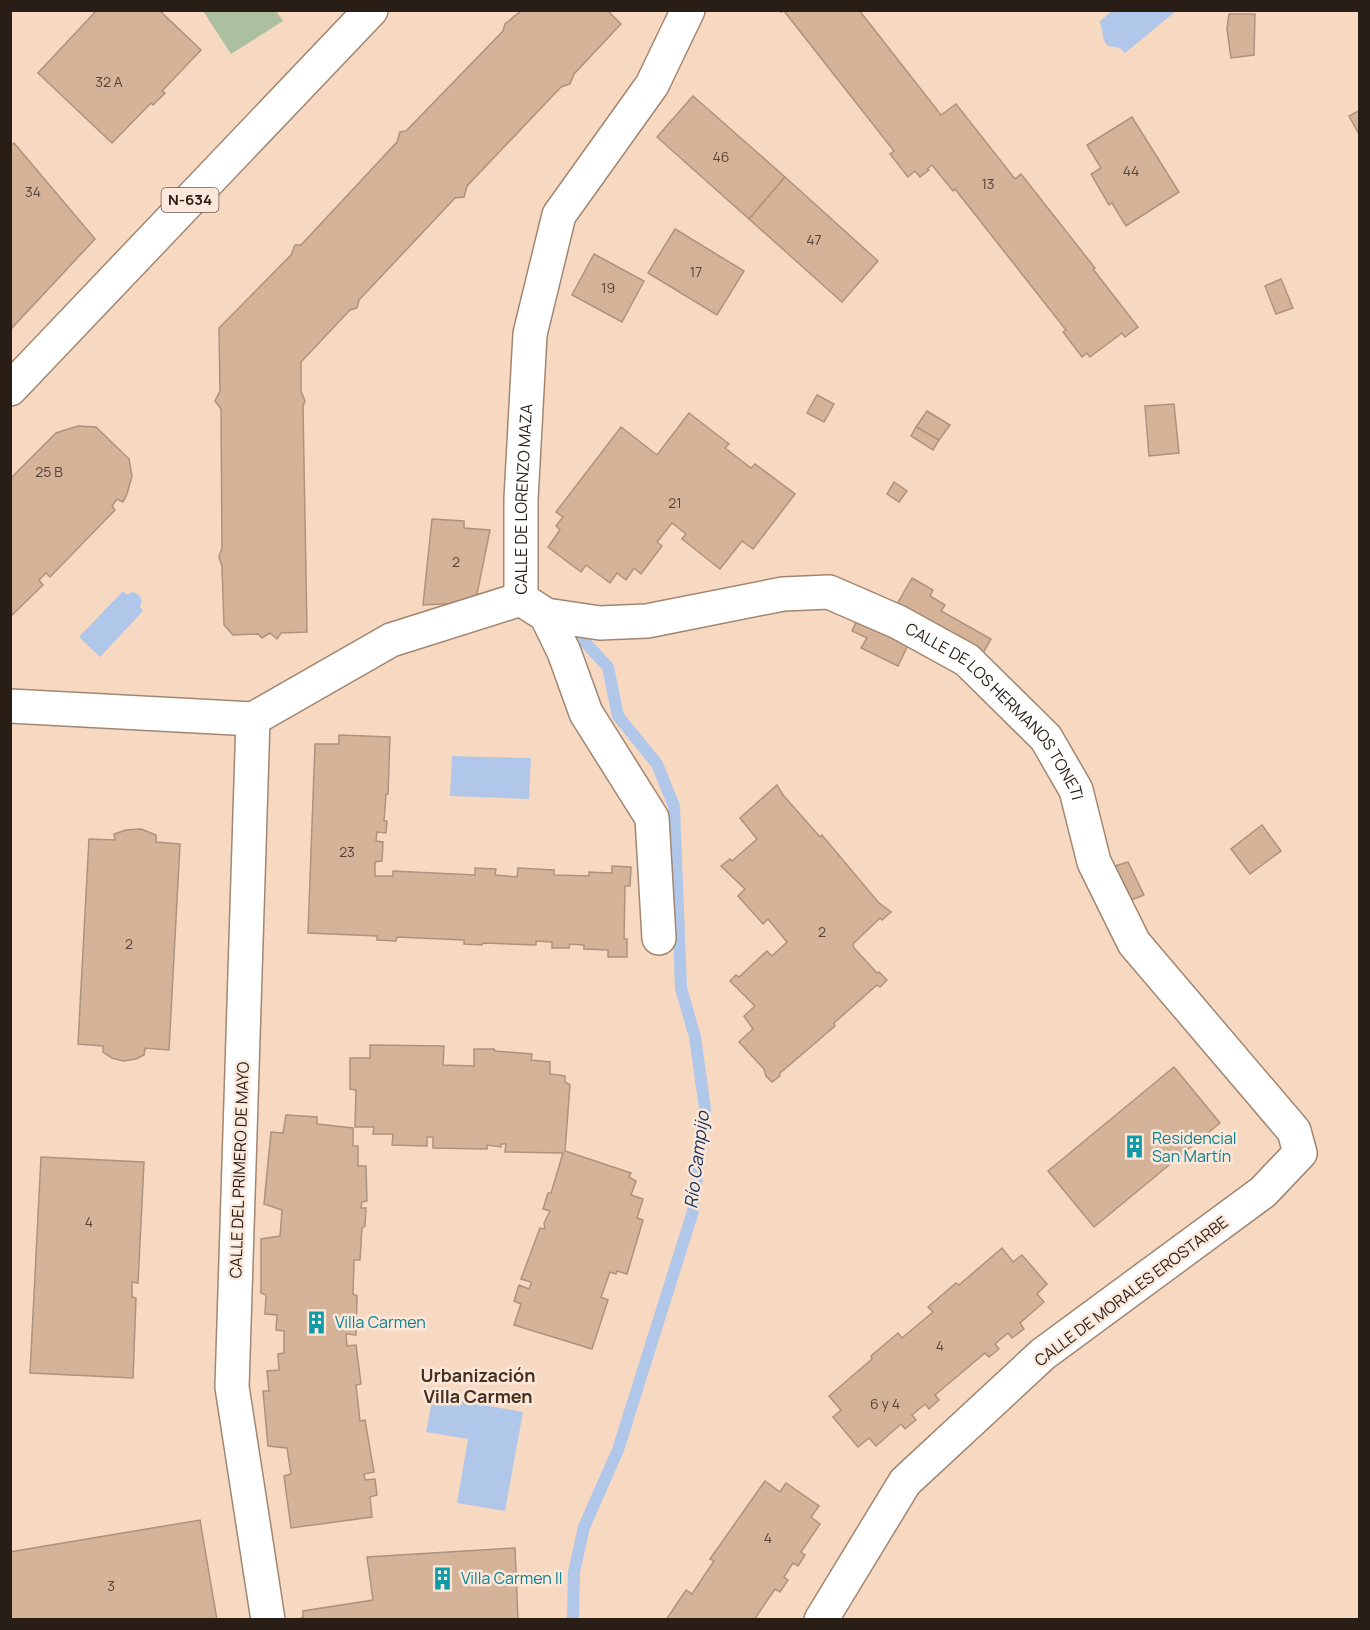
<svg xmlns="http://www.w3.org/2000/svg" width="1370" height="1630" viewBox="0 0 1370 1630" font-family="Manrope,sans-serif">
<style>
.green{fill:#acc0a0}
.water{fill:#b1c7e9}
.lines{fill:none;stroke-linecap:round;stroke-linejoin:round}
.stream{stroke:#b1c7e9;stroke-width:12}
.building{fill:#d5b399;stroke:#ae927c;stroke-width:1.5}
.street-casing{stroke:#a28671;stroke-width:36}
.highway-casing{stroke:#a28671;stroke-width:36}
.street{stroke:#fff;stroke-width:33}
.highway{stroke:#fff;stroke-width:33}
.labels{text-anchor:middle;stroke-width:5;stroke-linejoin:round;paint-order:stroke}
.number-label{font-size:14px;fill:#544337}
.shield{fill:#fbe8da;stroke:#685b51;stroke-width:1.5}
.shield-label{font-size:15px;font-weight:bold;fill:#291e16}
.street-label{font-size:16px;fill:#291e16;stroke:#fbe8da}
.culture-label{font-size:16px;fill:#0d838f;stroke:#fbe8da;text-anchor:start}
.water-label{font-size:18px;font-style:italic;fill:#15305b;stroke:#fbe8da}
.neighbourhood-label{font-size:18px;font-weight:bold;fill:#462f1c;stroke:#fbe8da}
</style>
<rect width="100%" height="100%" fill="#f7d9c1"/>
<!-- green -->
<path class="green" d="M203,11H276L283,21L231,54Z"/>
<!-- water -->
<g class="water">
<path d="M1113,10H1176V11L1125,53L1120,48L1108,46C1099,36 1105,30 1099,22Z"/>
<path d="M123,591L127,595L132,592L138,594L142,600L140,607L143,611L100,657L79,637Z"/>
<path d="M452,756L531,758L529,799L450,796Z"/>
<path d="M433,1396L523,1412L505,1511L457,1503L468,1439L426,1432Z"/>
</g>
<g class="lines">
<!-- stream -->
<path class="stream" d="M573,1620L574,1572L584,1527L618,1450L693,1211L705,1109L695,1037L681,988L674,806L657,764L618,716L608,667L583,640"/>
</g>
<!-- building -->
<g class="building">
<path d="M97,10H159L201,50L162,91L165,93L153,105L151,103L112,143L38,73Z"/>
<path d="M522,10H607L621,24L574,74L570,84L561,87L467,186L464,197L455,198L359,300L357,308L350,310L301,362V391L305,401L303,406L307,632L281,633L277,639L270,633L262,638L258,634L233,635L224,625L222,566L219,557L222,548L221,409L215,401L220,391L219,328L291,255L295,245H301L397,142L400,132L406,131L503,31L505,24Z"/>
<path d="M780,10H859L941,115L956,104L1015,179L1021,174L1095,268L1093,269L1138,327L1125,337L1122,333L1090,357L1087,353L1082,357L1063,332L1066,330L955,189L953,191L932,165L927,169L929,170L920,177L915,171L908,177L890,154L894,151L784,11L781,12Z"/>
<path d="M1229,14H1255L1254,55L1231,58L1227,29Z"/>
<path d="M693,96L785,177L749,219L657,137Z"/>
<path d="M1360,110V136L1349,116Z"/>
<path d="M1132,117L1179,192L1126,226L1112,203L1109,205L1091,174L1101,168L1087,145Z"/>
<path d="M14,143L95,239L10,330V146Z"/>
<path d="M785,177L878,261L842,302L749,219Z"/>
<path d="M675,229L744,271L717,315L648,273Z"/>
<path d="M594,254L644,281L622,322L572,295Z"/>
<path d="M1281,279L1293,308L1276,314L1265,286Z"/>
<path d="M817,395L834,404L824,422L807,413Z"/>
<path d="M1174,404L1179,453L1149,456L1145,406Z"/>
<path d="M927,411L950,425L939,440L916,427Z"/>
<path d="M689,413L729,444L725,448L751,468L755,464L795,494L753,549L742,541L720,569L682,539L686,534L672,523L657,542L662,546L641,574L634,568L626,580L617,573L610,583L586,565L581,572L548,547L560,530L556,526L563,517L556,512L621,427L657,455Z"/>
<path d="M78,426L96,427L129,459L132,476L127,494L123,502L117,499L112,506L115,510L50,577L46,573L39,580L43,585L10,617V479L56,433Z"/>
<path d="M916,427L939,440L933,450L911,436Z"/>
<path d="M894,482L907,491L899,502L887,494Z"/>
<path d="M432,519L464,521V528L490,530L477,594L465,603L423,605Z"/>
<path d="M912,578L933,590L930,596L945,605L941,611L991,639L978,662L892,613Z"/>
<path d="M858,618L909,643L898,666L861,648L867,638L852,631Z"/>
<path d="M339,735L390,737L388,794H386L384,821H387L386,833L377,832L376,841L383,842L382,861L375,862V876H393V871L475,875V868L496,869L495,875L517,877L518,868L554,870V875L589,876V872L612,873V866L631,867L630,886H625L624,939H627V957H608V950L584,949V945L570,944L569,948H552V942L536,941V945L483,943L482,945L464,944V940L397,937L396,941L377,940V936L308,933L315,744H339Z"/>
<path d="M777,785L783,795L820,837L822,835L878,902L891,912L882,920L880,918L853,944L854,948L877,973L879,972L887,980L880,987L877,985L834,1023L835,1026L779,1074L780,1076L772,1082L766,1076L764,1069L739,1042L753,1029L744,1016L755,1006L730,981L736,975L739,977L767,951L772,956L787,942L768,919L763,924L738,896L745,889L721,866L730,859L732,861L757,839L740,818Z"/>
<path d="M1262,825L1281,851L1250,874L1231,849Z"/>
<path d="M141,829L156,835V842L180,844L169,1050L145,1048L144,1055L136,1059L123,1061L112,1058L103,1052V1046L78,1044L89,839L115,840L114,834L126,830Z"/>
<path d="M1128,862L1144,895L1131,900L1115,866Z"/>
<path d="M370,1045L444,1046L443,1065L474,1066V1049H494L495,1051L532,1054L531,1060L550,1062V1074L565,1076V1082L570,1085L565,1151L631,1173L629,1177L636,1181L631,1195L643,1199L637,1218L643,1220L627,1274L617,1271L616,1274L610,1272L601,1297L608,1300L592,1349L514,1325L521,1304L514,1301L519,1285L529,1289L531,1284V1282L521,1279L540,1228L545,1229L544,1223L550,1211L543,1209L548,1193H551L563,1153L505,1152L506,1144H501V1147L487,1145V1149L433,1148V1137H427V1146L392,1145L393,1134H373L374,1127H355L356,1090L350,1089V1058H370Z"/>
<path d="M1174,1067L1220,1123L1094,1227L1048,1171Z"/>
<path d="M286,1115L317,1117V1124L353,1128V1146H358V1166H366L367,1201L362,1202L361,1208H366L365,1226L362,1228L360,1260H354L353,1294L357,1296L356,1335L346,1334L347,1346L356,1345L361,1384L356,1385L360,1421L365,1420L374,1472L364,1474L365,1480L375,1479L377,1495L370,1497L372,1517L291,1528L284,1476L291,1474L287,1448L268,1446L263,1391H269L267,1371L279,1370L278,1354L284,1353V1331L276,1330L277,1315L265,1314L266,1295L261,1293V1239L280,1236L282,1210L264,1204L271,1132L283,1133Z"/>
<path d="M41,1157L144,1162L138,1283L132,1282V1297L136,1298L133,1378L30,1373Z"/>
<path d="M1002,1248L1013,1262L1022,1255L1047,1284L1037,1294L1044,1302L1020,1323L1024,1329L1012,1338L1008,1333L995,1344L999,1349L989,1357L985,1353L935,1395L939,1400L929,1409L925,1404L912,1415L916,1420L905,1429L901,1424L876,1446L869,1438L858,1447L833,1417L841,1410L829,1396L872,1359L871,1356L898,1333L902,1338L933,1312L928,1307L956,1283L959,1285Z"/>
<path d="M765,1481L780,1492L786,1483L819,1506L811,1517L820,1524L801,1552L805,1555L798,1566L793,1563L784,1577L788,1580L780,1592L775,1589L754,1620H666L686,1590L692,1594L714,1561L710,1559Z"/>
<path d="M200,1520L217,1620H10V1552Z"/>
<path d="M515,1548L518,1620H298L303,1617V1611L373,1600L367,1557Z"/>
</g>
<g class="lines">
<defs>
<g id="street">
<path id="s1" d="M521,599L546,615L600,623L647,621L783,594L829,592L898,622L967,660L1046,738L1076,790L1094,862L1134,943L1294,1131L1300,1153L1263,1192L1043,1354L905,1482L821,1620"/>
<path id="s2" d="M521,599V499L530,334L559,215L652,85L688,10"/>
<path d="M546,615L564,652L586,713L652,818L659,938"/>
<path d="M10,706L253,719L391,640L521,599"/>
<path d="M253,719L232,1387L268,1620"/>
</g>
<path id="highway" d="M10,389L371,10"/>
</defs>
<!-- street casing -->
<use href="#street" class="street-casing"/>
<!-- highway casing -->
<use href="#highway" class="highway-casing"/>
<!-- street -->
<use href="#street" class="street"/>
<!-- highway -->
<use href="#highway" class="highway"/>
</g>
<!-- icons -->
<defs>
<symbol id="building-bare" viewBox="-9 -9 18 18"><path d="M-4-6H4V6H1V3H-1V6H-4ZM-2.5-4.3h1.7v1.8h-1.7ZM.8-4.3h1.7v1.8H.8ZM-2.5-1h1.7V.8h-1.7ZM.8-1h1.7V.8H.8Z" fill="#0f9aa8" stroke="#fbe8da" stroke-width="2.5" paint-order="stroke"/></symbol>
</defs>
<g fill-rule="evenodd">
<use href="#building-bare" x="1118" y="1130" width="33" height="33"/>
<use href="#building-bare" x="300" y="1306" width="33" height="33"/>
<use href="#building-bare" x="426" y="1562" width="33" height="33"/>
</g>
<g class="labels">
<!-- number labels -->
<g class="number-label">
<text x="109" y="87">32 A</text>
<text x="721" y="162">46</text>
<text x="1131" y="176">44</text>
<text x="988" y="189">13</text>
<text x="33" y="197">34</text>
<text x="814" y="245">47</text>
<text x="696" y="277">17</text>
<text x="608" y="293">19</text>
<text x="49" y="477">25 B</text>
<text x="675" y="508">21</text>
<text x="456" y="567">2</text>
<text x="347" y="857">23</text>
<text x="822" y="937">2</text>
<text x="129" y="949">2</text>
<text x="89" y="1227">4</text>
<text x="940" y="1351">4</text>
<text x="885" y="1409">6 y 4</text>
<text x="768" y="1543">4</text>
<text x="111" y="1591">3</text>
</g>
<!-- shield labels -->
<rect class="shield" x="161.5" y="188" width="57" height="24" rx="4.5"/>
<g class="shield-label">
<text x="190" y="205">N-634</text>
</g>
<!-- street labels -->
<g class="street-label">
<text dy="6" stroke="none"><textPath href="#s2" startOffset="100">CALLE DE LORENZO MAZA</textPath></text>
<text dy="6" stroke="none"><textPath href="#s1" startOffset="526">CALLE DE LOS HERMANOS TONETI</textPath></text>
<text transform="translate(239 1170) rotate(-88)" y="6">CALLE DEL PRIMERO DE MAYO</text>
<text transform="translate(1131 1291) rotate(-37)" y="6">CALLE DE MORALES EROSTARBE</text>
</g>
<!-- culture labels -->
<g class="culture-label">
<text x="1152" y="1144">Residencial<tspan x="1152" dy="18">San Martín</tspan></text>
<text x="335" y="1328">Villa Carmen</text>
<text x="461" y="1584">Villa Carmen II</text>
</g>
<!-- water labels -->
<g class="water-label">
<text transform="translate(697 1160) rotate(-83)" y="6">Río Campijo</text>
</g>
<!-- neighbourhood labels -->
<g class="neighbourhood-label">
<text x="478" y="1382">Urbanización<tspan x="478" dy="21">Villa Carmen</tspan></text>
</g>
</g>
<!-- border -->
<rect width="1370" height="1630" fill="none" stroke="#291e16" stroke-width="24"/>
</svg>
